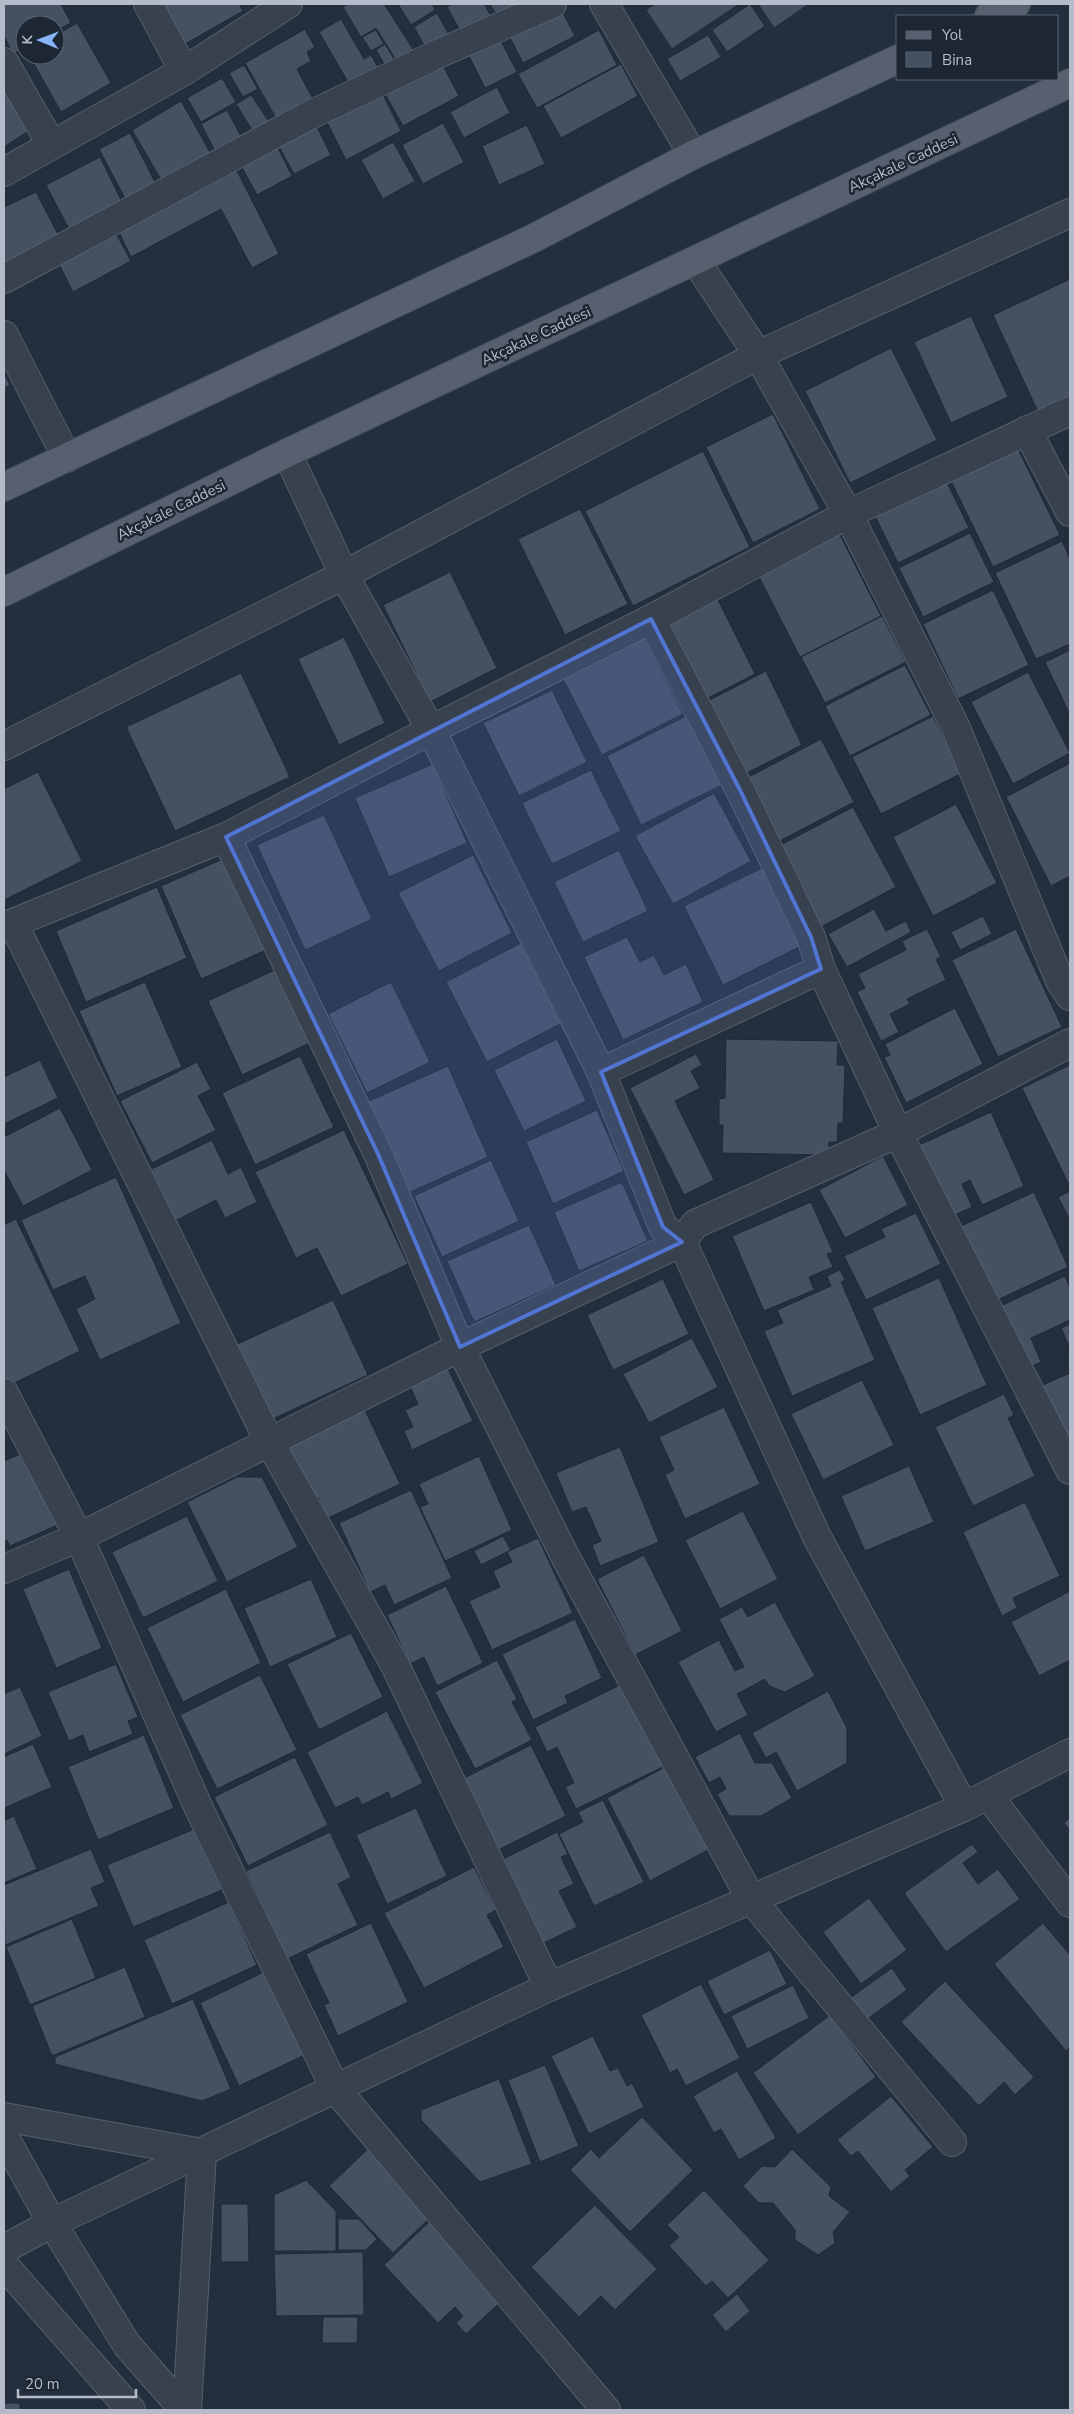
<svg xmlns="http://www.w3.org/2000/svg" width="1074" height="2414" viewBox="0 0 1074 2414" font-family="'Nunito Sans',sans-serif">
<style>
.building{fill:#455162;stroke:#1f2835}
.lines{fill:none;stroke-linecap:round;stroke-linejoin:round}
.minor-casing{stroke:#565f6c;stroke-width:30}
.major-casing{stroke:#414a57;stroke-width:30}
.minor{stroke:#38414e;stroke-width:28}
.major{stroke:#56606e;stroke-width:28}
.marked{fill:#5274d3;fill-opacity:0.2;stroke:#5274d3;stroke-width:4;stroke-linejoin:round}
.labels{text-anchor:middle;stroke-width:5;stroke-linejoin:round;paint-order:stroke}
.street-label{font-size:15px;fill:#b4bcc9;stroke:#1d2633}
</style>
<rect width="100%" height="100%" fill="#242f3e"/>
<!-- building -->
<g class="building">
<path d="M4,4H61L71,23L55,31V25H25V47L13,54L4,36Z"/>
<path d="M163,4H239L243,11L185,44Z"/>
<path d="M348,4H384L418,57L401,68L376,28L361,37L343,7Z"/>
<path d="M398,4H432L435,10L411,25Z"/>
<path d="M452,4H484L491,16L462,34L447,7Z"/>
<path d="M490,4H532L501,22Z"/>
<path d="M655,4H737L738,5L672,49L646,10Z"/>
<path d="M750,4L765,26L727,52L712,30Z"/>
<path d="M758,4H809L774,28Z"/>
<path d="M560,7L575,36L523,63L508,34Z"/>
<path d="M437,13L452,40L429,54L414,27Z"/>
<path d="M341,19L364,59L371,55L381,72L352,89L319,32Z"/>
<path d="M77,23L111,83L61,112L29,55H55V36Z"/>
<path d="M305,29L315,47L307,52L311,61L297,69L313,99L277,120L245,63Z"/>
<path d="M376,30L384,44L371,51L362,37Z"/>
<path d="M599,30L617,65L537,108L518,74Z"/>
<path d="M498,35L517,72L485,88L467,52Z"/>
<path d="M708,35L721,57L680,81L667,59Z"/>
<path d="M385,44L398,65L389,72L376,50Z"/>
<path d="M441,62L459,96L403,126L384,92Z"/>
<path d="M621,64L638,96L561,138L543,106Z"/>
<path d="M244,65L258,89L243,97L229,73Z"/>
<path d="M222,78L236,102L201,122L187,98Z"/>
<path d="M497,87L510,113L464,138L450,112Z"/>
<path d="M4,90L30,130L4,147Z"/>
<path d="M381,91L401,131L346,160L326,120Z"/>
<path d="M251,95L270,123L254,133L236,104Z"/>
<path d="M181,101L214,159L166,188L132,130Z"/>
<path d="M227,110L242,138L216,153L201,124Z"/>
<path d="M315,123L331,155L294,174L277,143Z"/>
<path d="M443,123L464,162L423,184L402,145Z"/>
<path d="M527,125L545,164L499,185L482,146Z"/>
<path d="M130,133L158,188L128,204L99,149Z"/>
<path d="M275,142L292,176L257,195L239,162Z"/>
<path d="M393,142L415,181L383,199L361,160Z"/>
<path d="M100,157L124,206L71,233L46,185Z"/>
<path d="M233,163L279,254L252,268L221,209L131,257L115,224Z"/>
<path d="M36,192L61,240L4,269V207Z"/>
<path d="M113,228L131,261L73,292L56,258Z"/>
<path d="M1070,279V402L1040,416L993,315Z"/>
<path d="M971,316L1008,397L951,423L914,342Z"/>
<path d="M891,348L937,440L850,483L805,391Z"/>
<path d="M4,373L10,385L4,388Z"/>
<path d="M773,414L820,509L753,543L706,447Z"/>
<path d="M1016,445L1060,535L993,567L949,477Z"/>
<path d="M703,451L750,547L633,606L585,511Z"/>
<path d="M945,478L969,528L898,563L874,514Z"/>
<path d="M580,509L628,604L565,635L518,539Z"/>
<path d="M838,531L881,616L800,657L757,573Z"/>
<path d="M970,533L994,582L923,617L899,568Z"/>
<path d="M1062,541L1070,559V644L1036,659L995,573Z"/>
<path d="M450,572L497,668L430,702L383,605Z"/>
<path d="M713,590L755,674L704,700L662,616Z"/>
<path d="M993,590L1029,665L958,699L923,624Z"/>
<path d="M882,616L906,662L825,703L801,657Z"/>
<path d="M641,631L683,714L602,755L560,673Z"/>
<path d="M344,637L385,723L339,745L298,659Z"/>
<path d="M1070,650V715L1045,662Z"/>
<path d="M905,665L931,715L850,756L825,706Z"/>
<path d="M766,671L802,745L739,777L702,704Z"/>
<path d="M1028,672L1070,753L1013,784L971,702Z"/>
<path d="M241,673L290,777L175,831L126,727Z"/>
<path d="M552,690L587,762L519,796L483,723Z"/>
<path d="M688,715L722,785L641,825L607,756Z"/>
<path d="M933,716L962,773L881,814L852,757Z"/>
<path d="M821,739L854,802L776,843L743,780Z"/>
<path d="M1070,763V876L1051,886L1006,797Z"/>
<path d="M433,764L467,843L389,877L355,798Z"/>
<path d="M591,770L621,831L552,864L522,803Z"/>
<path d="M38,772L82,861L4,900V789Z"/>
<path d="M714,793L751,861L673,904L635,836Z"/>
<path d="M956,804L997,883L933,916L893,837Z"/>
<path d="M853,807L896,887L817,929L775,848Z"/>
<path d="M324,815L372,919L305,950L257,845Z"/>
<path d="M619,850L648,911L583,942L554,882Z"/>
<path d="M232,855L273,947L201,979L161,886Z"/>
<path d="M473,855L512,933L439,971L398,893Z"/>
<path d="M766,866L805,944L723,985L684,906Z"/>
<path d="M157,887L187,958L86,1002L56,931Z"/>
<path d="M874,909L886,931L906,921L911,932L847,967L828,934Z"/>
<path d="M983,916L992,934L960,950L951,932Z"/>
<path d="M927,929L941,957L936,959L946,980L907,999L910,1004L890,1014L899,1032L881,1041L857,992L865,988L858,974L906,950L902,941Z"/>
<path d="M1016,929L1062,1027L998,1057L952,960Z"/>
<path d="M627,937L640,962L654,955L664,975L686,964L703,1002L623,1040L584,957Z"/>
<path d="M521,943L562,1023L487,1062L446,982Z"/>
<path d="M279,968L314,1041L242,1075L208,1001Z"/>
<path d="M145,982L182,1067L117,1096L79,1011Z"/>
<path d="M391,982L430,1062L367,1093L328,1014Z"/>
<path d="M955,1008L983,1064L906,1103L884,1057L890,1055L885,1044Z"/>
<path d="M557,1039L586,1101L524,1131L494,1070Z"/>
<path d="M726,1039L838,1041L837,1065H845L843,1123H838L837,1142H829V1155L722,1153L723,1125H719V1099L725,1098Z"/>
<path d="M696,1054L702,1065L691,1071L700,1088L675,1101L714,1180L684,1195L630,1088Z"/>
<path d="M300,1056L334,1127L255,1165L222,1093Z"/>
<path d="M40,1060L58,1098L4,1124V1077Z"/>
<path d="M197,1062L211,1089L198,1096L216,1130L152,1163L120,1101Z"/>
<path d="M1070,1065V1187L1022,1088Z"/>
<path d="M448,1066L488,1157L408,1193L367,1102Z"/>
<path d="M60,1108L92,1170L23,1206L4,1170V1137Z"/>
<path d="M597,1110L624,1171L553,1204L526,1142Z"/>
<path d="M991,1112L1024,1186L982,1205L970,1180L962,1184L972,1207L948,1218L915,1147Z"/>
<path d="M344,1130L408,1264L341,1296L317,1248L296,1258L255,1172Z"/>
<path d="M212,1140L228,1174L241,1167L257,1202L225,1218L216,1200L167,1225L143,1173Z"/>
<path d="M883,1156L908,1205L845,1238L819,1190Z"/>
<path d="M491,1160L519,1221L442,1257L414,1196Z"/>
<path d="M116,1177L181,1323L100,1360L76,1309L95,1299L85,1276L53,1290L21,1220Z"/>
<path d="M622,1182L648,1241L579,1271L554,1212Z"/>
<path d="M1070,1191V1220L1058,1197Z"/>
<path d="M1034,1192L1068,1267L991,1303L957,1228Z"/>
<path d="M811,1202L833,1252L827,1254L833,1267L809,1277L814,1290L764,1311L732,1236Z"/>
<path d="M916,1213L941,1264L866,1300L844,1256L885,1237L881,1229Z"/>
<path d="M16,1219L80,1351L4,1388V1225Z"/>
<path d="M529,1225L556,1285L474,1322L447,1261Z"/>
<path d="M840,1270L845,1280L841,1282L875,1360L792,1396L764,1331L783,1323L777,1310L831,1286L827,1276Z"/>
<path d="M1065,1276L1070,1288V1320L1031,1338L1041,1362L1023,1370L994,1309Z"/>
<path d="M939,1278L987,1385L920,1415L872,1308Z"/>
<path d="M663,1279L689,1334L613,1370L587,1315Z"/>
<path d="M333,1300L368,1375L268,1421L233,1346Z"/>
<path d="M1070,1324V1348L1061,1328Z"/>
<path d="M692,1338L718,1387L649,1423L623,1374Z"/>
<path d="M447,1367L473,1421L412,1450L404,1431L413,1427L405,1410L418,1404L409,1384Z"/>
<path d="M1070,1373V1456L1036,1388Z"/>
<path d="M862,1380L894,1445L823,1480L791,1414Z"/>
<path d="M1004,1394L1014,1415L1008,1418L1035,1476L973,1506L935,1427Z"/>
<path d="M363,1406L400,1484L328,1518L318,1497L312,1500L284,1444Z"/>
<path d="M724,1407L760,1484L685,1519L665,1475L674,1470L659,1437Z"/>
<path d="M620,1447L659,1542L600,1566L592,1545L601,1541L586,1507L572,1512L556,1473Z"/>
<path d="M30,1450L62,1523L10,1546L7,1540L4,1541V1461Z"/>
<path d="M479,1456L512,1530L445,1561L420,1507L428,1504L419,1484Z"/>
<path d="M909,1466L934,1522L865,1551L841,1496Z"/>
<path d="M237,1477H262L298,1547L227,1582L187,1502Z"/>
<path d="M411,1490L452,1578L394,1605L385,1585L370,1592L339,1523Z"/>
<path d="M1025,1502L1060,1576L1013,1598L1017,1608L1002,1616L963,1532Z"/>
<path d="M743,1511L778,1579L720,1609L685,1540Z"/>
<path d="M187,1516L218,1581L143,1618L112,1552Z"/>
<path d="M503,1536L511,1550L481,1565L474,1551Z"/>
<path d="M538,1538L573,1613L492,1650L469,1601L500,1587L493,1571L512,1562L507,1552Z"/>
<path d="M644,1555L682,1631L635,1655L597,1579Z"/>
<path d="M69,1569L102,1648L56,1668L23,1589Z"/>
<path d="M311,1579L337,1637L270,1667L244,1608Z"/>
<path d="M446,1586L483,1663L437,1686L424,1657L410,1664L387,1615Z"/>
<path d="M226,1589L261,1663L183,1702L147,1628Z"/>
<path d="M1070,1591V1660L1039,1676L1011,1622Z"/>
<path d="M775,1602L815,1676L785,1692L769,1686L765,1679L737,1694L748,1715L716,1732L678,1662L719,1640L735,1671L744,1667L719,1619L742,1607L748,1617Z"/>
<path d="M575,1619L602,1678L565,1696L568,1703L533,1720L502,1654Z"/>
<path d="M351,1633L383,1697L319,1730L287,1664Z"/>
<path d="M497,1660L517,1699L512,1702L532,1740L475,1769L435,1692Z"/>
<path d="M116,1664L138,1717L128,1721L133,1734L89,1752L83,1735L69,1741L48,1692Z"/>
<path d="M260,1675L297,1750L217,1789L180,1715Z"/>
<path d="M628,1681L669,1764L576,1809L565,1787L574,1783L557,1747L547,1752L535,1727Z"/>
<path d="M20,1687L42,1736L4,1754V1694Z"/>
<path d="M828,1691L847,1728V1763L797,1791L776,1752L766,1758L752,1733Z"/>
<path d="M387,1711L423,1783L391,1799L388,1792L362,1805L358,1797L335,1808L307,1752Z"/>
<path d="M740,1733L755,1763H772L792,1798L761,1816H729L717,1794L726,1789L720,1777L709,1783L695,1757Z"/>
<path d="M144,1735L174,1808L98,1840L68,1767Z"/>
<path d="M33,1744L52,1787L4,1808V1757Z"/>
<path d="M531,1745L566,1816L496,1851L460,1780Z"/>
<path d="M295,1757L328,1825L248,1866L214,1797Z"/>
<path d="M667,1766L710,1849L650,1881L607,1798Z"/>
<path d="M603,1800L644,1882L594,1906L559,1834L583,1822L578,1812Z"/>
<path d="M416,1808L447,1876L387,1904L356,1835Z"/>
<path d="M14,1816L37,1869L4,1883V1821Z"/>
<path d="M1070,1817V1831L1064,1823Z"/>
<path d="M197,1828L222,1890L133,1927L107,1865Z"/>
<path d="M330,1832L351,1877L338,1884L358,1925L287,1959L246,1871Z"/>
<path d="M557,1832L568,1854L561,1857L574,1884L559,1891L577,1927L540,1945L499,1861Z"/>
<path d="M972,1844L978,1852L963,1863L978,1884L998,1869L1020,1899L946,1952L904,1893Z"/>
<path d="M91,1849L105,1882L91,1888L99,1906L5,1945L4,1885Z"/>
<path d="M474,1867L496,1910L487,1915L504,1947L424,1988L384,1913Z"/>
<path d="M869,1898L907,1950L861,1984L823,1932Z"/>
<path d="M229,1902L257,1965L172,2004L144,1940Z"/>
<path d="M72,1919L96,1978L30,2005L6,1947Z"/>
<path d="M371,1923L408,2002L338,2036L324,2005L329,2003L306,1954Z"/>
<path d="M1043,1923L1070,1955V2047L1066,2051L994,1964Z"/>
<path d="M770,1950L787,1984L724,2015L707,1981Z"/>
<path d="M125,1967L145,2017L52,2056L32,2006Z"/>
<path d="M892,1968L907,1990L866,2020L850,1998Z"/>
<path d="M268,1970L307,2054L239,2086L200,2003Z"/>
<path d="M945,1981L1034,2077L1015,2095L1004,2082L979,2106L901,2022Z"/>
<path d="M701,1984L740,2058L686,2086L677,2069L670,2073L641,2015Z"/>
<path d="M793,1985L809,2018L747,2049L731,2016Z"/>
<path d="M193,1999L231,2089L202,2101L55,2064V2057Z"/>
<path d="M830,2015L876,2077L798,2135L753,2073Z"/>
<path d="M593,2036L610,2071L618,2068L627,2086L632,2083L644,2107L589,2134L551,2056Z"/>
<path d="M545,2065L579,2146L540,2162L508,2080Z"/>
<path d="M737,2071L776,2138L739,2160L721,2129L714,2133L693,2096Z"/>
<path d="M499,2079L532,2164L480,2182L421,2120V2110Z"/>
<path d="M891,2096L933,2147L905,2170L910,2176L891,2192L858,2151L851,2156L837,2140Z"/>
<path d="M642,2117L693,2170L630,2232L570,2170L591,2149L599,2158Z"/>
<path d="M369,2148L433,2215L393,2253L329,2186Z"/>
<path d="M792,2149L831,2187L829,2196L850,2212L833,2232L835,2243L818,2255L795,2240V2230L773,2203H759L743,2186L762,2166L775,2167Z"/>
<path d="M306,2180L336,2211V2251H274V2195Z"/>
<path d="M704,2190L769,2260L728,2298L712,2281L706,2286L669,2246L679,2237L667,2225Z"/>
<path d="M221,2204H248L249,2262H221Z"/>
<path d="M595,2205L657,2269L615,2310L601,2296L579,2317L531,2267Z"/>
<path d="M433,2218L507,2296L466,2334L456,2323L463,2316L455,2307L438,2323L384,2265Z"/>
<path d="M338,2219H359L377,2239L366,2250H338Z"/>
<path d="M363,2252L364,2315L276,2316L274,2254Z"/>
<path d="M737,2294L750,2311L726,2332L712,2315Z"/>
<path d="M323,2317H358L357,2343H322Z"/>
<rect x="4" y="2403" width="16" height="7"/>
</g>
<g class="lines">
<defs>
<g id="minor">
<path d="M148,4L184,71"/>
<path d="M604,4L693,155"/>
<path d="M4,62L51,144"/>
<path d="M4,172L184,71L288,4"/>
<path d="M696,261L758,355L848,514L955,726L1060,981L1070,996"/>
<path d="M4,279L306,117L440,53L552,4"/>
<path d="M4,335L67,458"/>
<path d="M1027,430L1070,512"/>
<path d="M287,453L344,575L431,730L601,1072L663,1227L682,1242L817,1537L964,1807"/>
<path d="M651,619L740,790L811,937L821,969L898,1133L1070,1470"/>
<path d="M4,746L344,575L758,355L1070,213"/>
<path d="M13,923L226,837"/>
<path d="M4,928L13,923L269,1441L395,1665L549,1987"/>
<path d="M601,1072L821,969"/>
<path d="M4,1393L79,1537L460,1347L682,1242L695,1224L898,1133L1070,1043"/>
<path d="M4,1569L79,1537L200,1811L335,2088L606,2410"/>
<path d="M988,1795L1070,1903"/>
<path d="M4,2117L202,2153L187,2410"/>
<path d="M4,2136L52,2223L127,2345L184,2410"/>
<path d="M952,2142L751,1899L566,1558L460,1347L378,1154L226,837L431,730L651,619L848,514L1070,411"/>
<path d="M4,2249L52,2223L549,1987L964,1807L1070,1753"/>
<path d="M4,2265L131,2410"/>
</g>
<g id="major">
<path d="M989,16L1016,4"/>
<path d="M4,487L534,238L693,155L898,59"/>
<path d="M4,592L287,453L1070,83"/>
</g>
</defs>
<!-- minor casing -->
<use href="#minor" class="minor-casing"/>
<!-- major casing -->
<use href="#major" class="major-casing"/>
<!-- minor -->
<use href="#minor" class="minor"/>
<!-- major -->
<use href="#major" class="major"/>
</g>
<!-- marked area -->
<path class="marked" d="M651,619L740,790L811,937L821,969L601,1072L663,1227L682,1242L460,1347L378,1154L226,837Z"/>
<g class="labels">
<!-- street labels -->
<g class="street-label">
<text transform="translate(903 163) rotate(-25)" y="5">Akçakale Caddesi</text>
<text transform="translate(536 336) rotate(-25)" y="5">Akçakale Caddesi</text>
<text transform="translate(171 510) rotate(-26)" y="5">Akçakale Caddesi</text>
</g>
</g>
<!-- border -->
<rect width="1074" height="2414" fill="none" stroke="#b4bcc9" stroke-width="10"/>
<!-- legend -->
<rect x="896" y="15" width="162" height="65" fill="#1d2633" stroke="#59626f"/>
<rect x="906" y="31" width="25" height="8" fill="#56606e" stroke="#59626f"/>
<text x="942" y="40" font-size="15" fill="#b4bcc9">Yol</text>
<rect x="906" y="52" width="25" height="15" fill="#455162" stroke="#59626f"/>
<text x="942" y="65" font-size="15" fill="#b4bcc9">Bina</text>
<!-- north arrow -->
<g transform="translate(40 40) rotate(271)"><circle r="24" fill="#1d2633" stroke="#59626f"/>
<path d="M0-4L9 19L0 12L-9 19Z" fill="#8ab4f8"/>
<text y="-8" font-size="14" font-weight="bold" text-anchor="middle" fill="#b4bcc9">K</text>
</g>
<!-- scale -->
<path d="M18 2389v8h118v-8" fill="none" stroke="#b4bcc9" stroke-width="2.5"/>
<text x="25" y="2389" font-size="15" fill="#b4bcc9" stroke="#1d2633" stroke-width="4" paint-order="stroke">20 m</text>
</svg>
